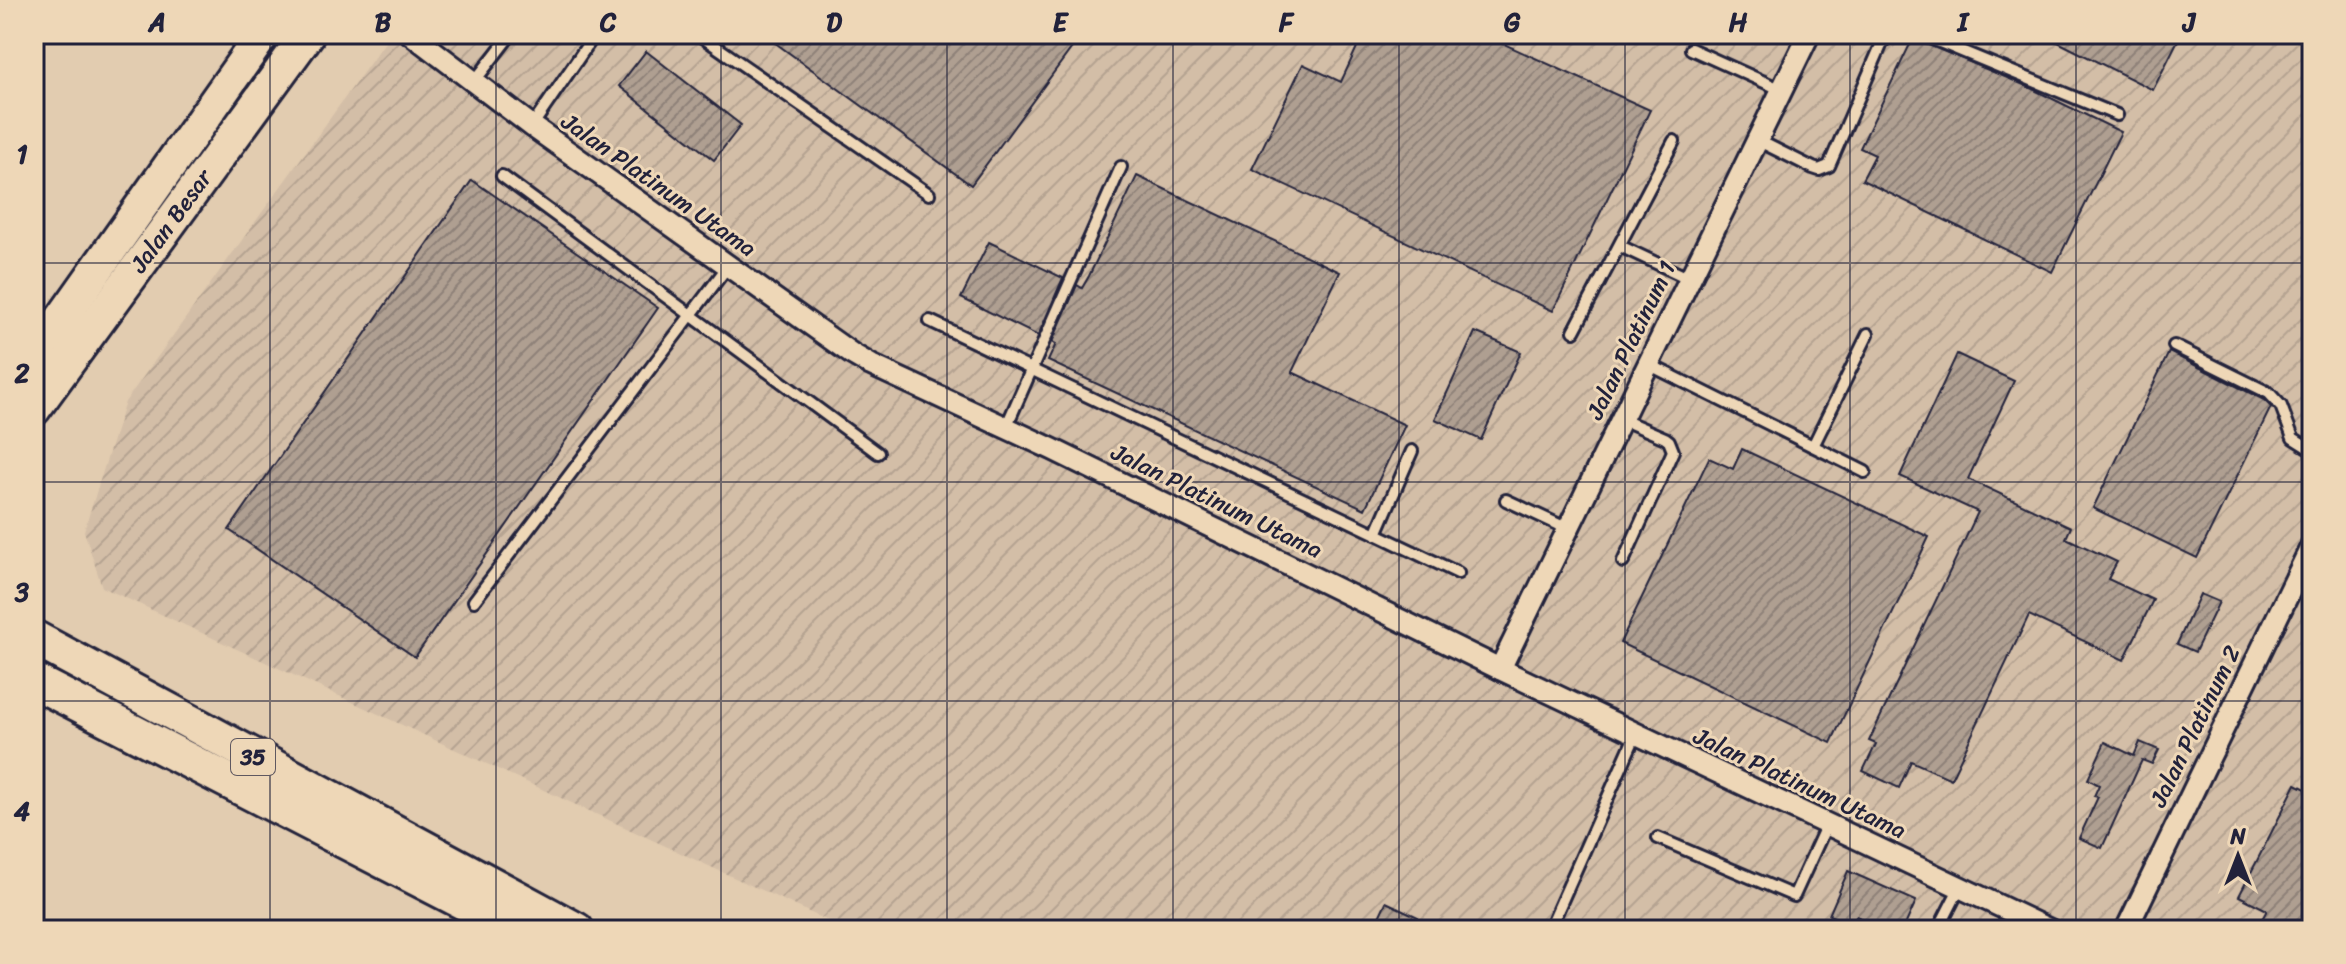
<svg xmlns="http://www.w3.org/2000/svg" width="2346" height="964" viewBox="0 0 2346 964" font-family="Sriracha,sans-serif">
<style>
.industrial{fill:url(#industrial-furrows)}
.building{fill:url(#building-hatch);stroke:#22223b;stroke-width:2}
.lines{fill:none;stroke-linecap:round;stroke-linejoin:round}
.service-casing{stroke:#22223b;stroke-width:16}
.minor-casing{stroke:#22223b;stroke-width:26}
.primary-casing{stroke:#22223b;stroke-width:38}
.trunk-casing{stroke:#22223b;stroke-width:40}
.service{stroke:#eed7b7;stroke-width:10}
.minor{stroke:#eed7b7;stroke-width:20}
.primary{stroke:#eed7b7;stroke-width:32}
.trunk{stroke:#eed7b7;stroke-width:34}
.grid{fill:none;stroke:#22223b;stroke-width:2;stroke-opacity:0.55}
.labels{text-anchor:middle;stroke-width:6;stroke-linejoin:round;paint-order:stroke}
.shield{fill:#eed7b7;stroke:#5f5860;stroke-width:2}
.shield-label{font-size:22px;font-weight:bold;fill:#22223b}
.street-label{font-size:24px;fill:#22223b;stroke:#eed7b7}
.neatline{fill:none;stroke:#22223b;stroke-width:3}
.grid-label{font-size:26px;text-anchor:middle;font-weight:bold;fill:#22223b}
</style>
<defs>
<pattern id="industrial-furrows" width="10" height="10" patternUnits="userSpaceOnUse" patternTransform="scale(2)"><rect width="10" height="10" fill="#d3bea7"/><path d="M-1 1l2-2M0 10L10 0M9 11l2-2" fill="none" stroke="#b5a391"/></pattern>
<pattern id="building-hatch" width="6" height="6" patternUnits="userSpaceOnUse" patternTransform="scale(2)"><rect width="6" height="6" fill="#af9f91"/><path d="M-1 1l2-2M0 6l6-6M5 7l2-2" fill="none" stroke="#8e8178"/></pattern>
</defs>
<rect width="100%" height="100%" fill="#e2ccb0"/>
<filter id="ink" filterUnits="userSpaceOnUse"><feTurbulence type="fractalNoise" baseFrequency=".0125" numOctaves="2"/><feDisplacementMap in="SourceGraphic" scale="16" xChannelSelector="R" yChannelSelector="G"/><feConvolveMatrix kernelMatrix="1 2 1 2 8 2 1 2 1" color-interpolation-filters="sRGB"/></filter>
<g filter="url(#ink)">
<!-- industrial -->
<path class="industrial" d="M391,34H2312V930H848L102,587L84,531L125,402Z"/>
<!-- building -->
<g class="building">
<path d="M763,34H1082L971,185Z"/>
<path d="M1363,34H1482L1650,110L1553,311L1252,169L1303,64L1341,82Z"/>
<path d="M2042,34H2181L2153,90Z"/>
<path d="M1913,38L2024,85L2121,132L2052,272L1862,180L1875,155L1860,148Z"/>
<path d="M646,51L741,125L714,160L619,86Z"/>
<path d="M1137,176L1340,272L1292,372L1405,425L1365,509L1048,361L1056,344L1052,342L1077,285L1082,288L1089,276Z"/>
<path d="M472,180L658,308L415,657L229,530Z"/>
<path d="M989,242L1063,278L1038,336L961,298Z"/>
<path d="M1475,332L1521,352L1481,440L1435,419Z"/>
<path d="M2169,352L2264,400L2271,407L2197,558L2093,508Z"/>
<path d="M1957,354L2014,381L1968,479L2071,527L2066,538L2117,562L2108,579L2153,600L2124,660L2029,615L1951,779L1911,761L1899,788L1863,771L1876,744L1869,741L1978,512L1900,476Z"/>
<path d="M1742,449L1929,537L1831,743L1620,643L1709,458L1733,469Z"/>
<path d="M2200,594L2219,602L2195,652L2177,644Z"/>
<path d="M2105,742L2134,756L2140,742L2159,750L2152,764L2142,760L2102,848L2079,838L2098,797L2094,796L2099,785L2088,779Z"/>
<path d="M2296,784L2312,792V930H2256L2267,910L2239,896Z"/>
<path d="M1848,871L1916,901L1903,930H1889L1856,916L1852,925L1829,915Z"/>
<path d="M1386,902L1418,917L1412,930H1373Z"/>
</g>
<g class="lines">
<defs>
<g id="service">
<path d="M698,34L929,194"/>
<path d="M1920,34L2117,115"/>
<path d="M1691,49L1782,90"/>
<path d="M474,82L511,34"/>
<path d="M532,126L595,34"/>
<path d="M1757,140L1813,168L1819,170L1829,166L1886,34"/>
<path d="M502,176L878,453"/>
<path d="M1620,246L1690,279"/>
<path d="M930,321L1458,573"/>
<path d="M1574,331L1674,141"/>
<path d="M2174,346L2269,393L2281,406L2293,438L2312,450"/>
<path d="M1648,364L1865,472"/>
<path d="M1621,419L1665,438L1669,441L1673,451L1623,562"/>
<path d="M1006,427L1121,167"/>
<path d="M1813,446L1868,334"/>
<path d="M1506,500L1568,529"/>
<path d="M1376,534L1412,451"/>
<path d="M474,601L728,266"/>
<path d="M1658,838L1794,896L1827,824"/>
<path d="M1549,930L1636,734"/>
<path d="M1938,930L1960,887"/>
</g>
<g id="minor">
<path d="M411,34L532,126L852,354L871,365L1052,449L1500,669L2050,930"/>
<path d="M1500,669L1809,34"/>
<path d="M2126,930L2312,545"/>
</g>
<g id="primary">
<path d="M34,358L263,34"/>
<path d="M34,409L308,34"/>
</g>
<g id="trunk">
<path d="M34,638L576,930"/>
<path d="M34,681L518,930"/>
</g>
</defs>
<!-- service casing -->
<use href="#service" class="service-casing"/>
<!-- minor casing -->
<use href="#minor" class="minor-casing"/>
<!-- primary casing -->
<use href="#primary" class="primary-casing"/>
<!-- trunk casing -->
<use href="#trunk" class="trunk-casing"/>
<!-- service -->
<use href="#service" class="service"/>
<!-- minor -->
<use href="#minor" class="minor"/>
<!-- primary -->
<use href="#primary" class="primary"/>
<!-- trunk -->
<use href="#trunk" class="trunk"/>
</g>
</g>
<!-- grid -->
<path class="grid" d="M270,34V930M496,34V930M721,34V930M947,34V930M1173,34V930M1399,34V930M1625,34V930M1850,34V930M2076,34V930M34,263H2312M34,482H2312M34,701H2312"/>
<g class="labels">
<!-- shield labels -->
<rect class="shield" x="231" y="739" width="44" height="36" rx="6"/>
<g class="shield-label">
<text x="253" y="765">35</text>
</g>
<!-- street labels -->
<g class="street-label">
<text transform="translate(659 185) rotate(35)" y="8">Jalan Platinum Utama</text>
<text transform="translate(171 221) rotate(-54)" y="8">Jalan Besar</text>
<text transform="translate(1631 340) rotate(-64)" y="8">Jalan Platinum 1</text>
<text transform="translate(1217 501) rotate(26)" y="8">Jalan Platinum Utama</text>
<text transform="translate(2195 726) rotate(-64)" y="8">Jalan Platinum 2</text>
<text transform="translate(1800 783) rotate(25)" y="8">Jalan Platinum Utama</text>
</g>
</g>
<!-- margin -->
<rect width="2346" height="964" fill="none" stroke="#eed7b7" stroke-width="88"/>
<!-- north arrow -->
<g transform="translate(2238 856)" stroke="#eed7b7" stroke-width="6" paint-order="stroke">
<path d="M0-6L14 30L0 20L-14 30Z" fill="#22223b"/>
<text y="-12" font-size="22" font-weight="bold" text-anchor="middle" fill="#22223b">N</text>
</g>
<rect x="44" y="44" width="2258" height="876" class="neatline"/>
<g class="grid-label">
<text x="157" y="31">A</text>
<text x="383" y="31">B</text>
<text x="608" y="31">C</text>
<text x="834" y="31">D</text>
<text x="1060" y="31">E</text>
<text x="1286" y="31">F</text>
<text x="1512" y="31">G</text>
<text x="1738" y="31">H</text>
<text x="1963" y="31">I</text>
<text x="2189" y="31">J</text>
<text x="22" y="163">1</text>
<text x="22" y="382">2</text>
<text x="22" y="601">3</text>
<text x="22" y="820">4</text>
</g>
</svg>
